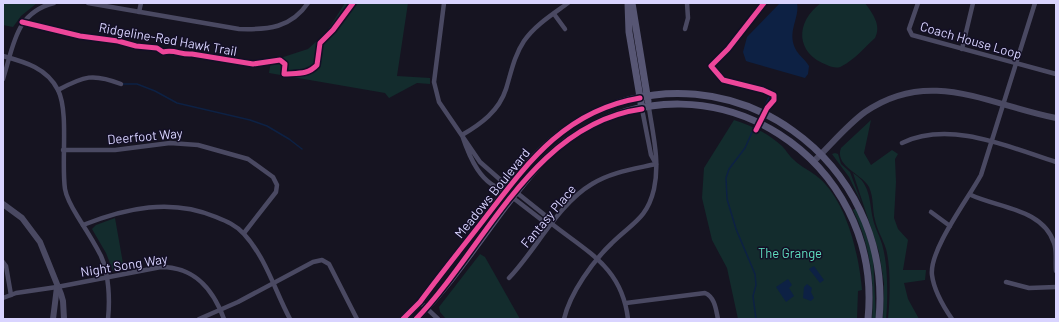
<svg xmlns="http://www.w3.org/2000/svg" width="1059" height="322" viewBox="0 0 1059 322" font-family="Barlow,sans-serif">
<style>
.green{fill:#132c2d}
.water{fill:#0d2144}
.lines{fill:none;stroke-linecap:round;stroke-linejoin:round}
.stream{stroke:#0d2144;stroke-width:1.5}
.minor{stroke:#4a4962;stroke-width:4.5}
.tertiary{stroke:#4a4962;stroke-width:6}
.secondary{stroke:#575674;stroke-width:7}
.cycleway-casing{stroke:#130f26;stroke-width:8}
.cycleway{stroke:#ed469a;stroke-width:5}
.labels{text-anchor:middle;stroke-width:3;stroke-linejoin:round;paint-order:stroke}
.street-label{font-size:13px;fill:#d9d4ff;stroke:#130f26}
.park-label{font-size:13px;fill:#5fe0c0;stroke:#130f26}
</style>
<rect width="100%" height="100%" fill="#161421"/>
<!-- green -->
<g class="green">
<path d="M3,3H37L21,16L13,27L3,25Z"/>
<path d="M345,3H408L397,76L430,78V84L417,83L389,98L385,93L269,73L271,61L308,49L326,33Z"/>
<path d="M821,3H865C872,13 882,25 875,38C865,47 854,60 842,66C838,69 831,67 827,65C795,53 795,22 821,3Z"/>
<path d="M734,120C752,126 768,133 782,146C786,150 789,156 794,160C801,167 811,171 819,178C847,202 859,255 862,290L858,291L857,319H738L727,268L712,240L702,198L704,168Z"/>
<path d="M871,120L864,153L871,165L892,150L898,154L895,159L896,182L894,218L898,229L908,240L903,270H926L925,280L904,283L908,299L919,319H888C890,300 891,267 886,249C883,239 877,230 875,220C872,209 874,198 869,187C862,174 834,166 841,148Z"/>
<path d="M835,153L838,154L841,164L850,172L862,204L849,177L832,154Z"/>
<path d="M853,173C871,184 869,201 873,219C875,229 881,238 883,248C888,267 888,300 886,319H883L884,283L879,252Z"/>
<path d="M857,208L873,255L876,319H872C875,281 870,244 853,210Z"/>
<path d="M115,218L124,269L113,271L106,253L92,229L96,225Z"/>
<path d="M480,254L485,257L520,319H446L440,312L439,307Z"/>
</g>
<!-- water -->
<g class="water">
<path d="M780,3H797C800,18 787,31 795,48C798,55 805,59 809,66L808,74L805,78L749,62L746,61L743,52L747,37Z"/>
<path d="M814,266L824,280L820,283L809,269Z"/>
<path d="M788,279L792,285L789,288L794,296L786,302L776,287Z"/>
<path d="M807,284L812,288L811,292L814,298L811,301L803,298L804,287Z"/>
</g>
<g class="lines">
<!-- stream -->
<g class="stream">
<path d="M123,84H137L155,91L177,103L250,120L267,126L289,139L302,149"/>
<path d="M764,108L769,97"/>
<path d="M754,128L745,148L729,169L726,178L727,199L736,229L755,274L756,285L753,296L756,319"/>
</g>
<!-- minor -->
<g class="minor">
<path d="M88,3L239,29C268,30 291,28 308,3"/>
<path d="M444,3L434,82L439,102L480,162L504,183L507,190C481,187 469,156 462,135"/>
<path d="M918,3L909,29L912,35L1056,74"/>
<path d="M139,12L141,3"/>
<path d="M554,14L565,29"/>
<path d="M685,29L688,18L687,3"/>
<path d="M962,49L973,3"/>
<path d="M3,56C25,62 47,68 58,90C69,112 61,162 65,189C67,201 75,212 81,222C88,233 95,244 101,256C109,274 110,300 108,319"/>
<path d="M3,79C14,45 15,13 54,3"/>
<path d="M58,90C84,76 93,73 121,84"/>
<path d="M642,109L651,155L656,164"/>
<path d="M462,135C481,124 499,111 506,89C511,73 514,56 524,41C535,25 553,14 568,3"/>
<path d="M902,143C950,120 1009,147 1056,162"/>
<path d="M63,150H115L170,143L198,145L248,159L273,177L277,185L276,192L244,233"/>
<path d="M516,192L546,216L552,224C589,253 622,268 628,319"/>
<path d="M971,195C999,208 1043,209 1054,243C1057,251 1055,262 1056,271"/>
<path d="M512,197L543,221L552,224"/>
<path d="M931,212L950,226"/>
<path d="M83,225C126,208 171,198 216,217C226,221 236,225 244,234C266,258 275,291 290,319"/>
<path d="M3,262L6,266L11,295"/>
<path d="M509,278C536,250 558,204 592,184C611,172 634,169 656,164"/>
<path d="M1006,282L1029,288L1056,287"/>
<path d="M3,298L16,293L57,287L161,267C195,267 213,289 224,319"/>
<path d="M420,302L438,319"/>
<path d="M626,303L705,293C715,297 716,310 718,319"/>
<path d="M199,319L238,302L313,262L322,260L329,264L357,319"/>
<path d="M564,319C570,293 593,261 612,243C632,223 647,219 654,189C660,162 653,135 649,108"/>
<path d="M952,319C943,306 934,291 932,275C929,250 968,199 981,175L1035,3"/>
</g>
<!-- tertiary -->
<g class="tertiary">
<path d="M814,161C831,145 846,126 865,112C930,67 989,105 1056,118"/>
<path d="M3,204L22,218L40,242L61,294L63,301L64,319"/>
<path d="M53,319L57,287"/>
</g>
<!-- secondary -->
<g class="secondary">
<path d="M628,3L629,32L642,109"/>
<path d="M632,3L648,101"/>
<path d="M403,319L420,302C440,275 461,249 481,223C512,182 541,140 587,116C731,42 894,161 879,319"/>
<path d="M416,319C452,283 480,239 511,199C531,174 548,152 575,135C712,47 884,159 868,319"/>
</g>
<defs>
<g id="cycleway">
<path d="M22,22L80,36L118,41L136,46L157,48L163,52C175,49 180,55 192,54L253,64L280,60L285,64L284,74C297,73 308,75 317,65L320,43L333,30L353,3"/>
<path d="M756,130L767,108L774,100V95L763,90L723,80L711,66L728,49L764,3"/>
<path d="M403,319L420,302C440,275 461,249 482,222C526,165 563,111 640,98"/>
<path d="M416,319C485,248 533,124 642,109"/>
</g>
</defs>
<!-- cycleway casing -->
<use href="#cycleway" class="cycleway-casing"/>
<!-- cycleway -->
<use href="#cycleway" class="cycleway"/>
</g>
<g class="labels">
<!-- street labels -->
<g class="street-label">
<text transform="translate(168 39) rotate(10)" y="5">Ridgeline-Red Hawk Trail</text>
<text transform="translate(971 40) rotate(16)" y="5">Coach House Loop</text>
<text transform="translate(145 136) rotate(-5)" y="5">Deerfoot Way</text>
<text transform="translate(492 193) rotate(-51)" y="5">Meadows Boulevard</text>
<text transform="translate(548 216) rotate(-50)" y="5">Fantasy Place</text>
<text transform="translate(124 265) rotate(-9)" y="5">Night Song Way</text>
</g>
<!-- park labels -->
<g class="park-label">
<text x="790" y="258">The Grange</text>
</g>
</g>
<!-- border -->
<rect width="1059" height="322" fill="none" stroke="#d9d4ff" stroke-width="8"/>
</svg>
